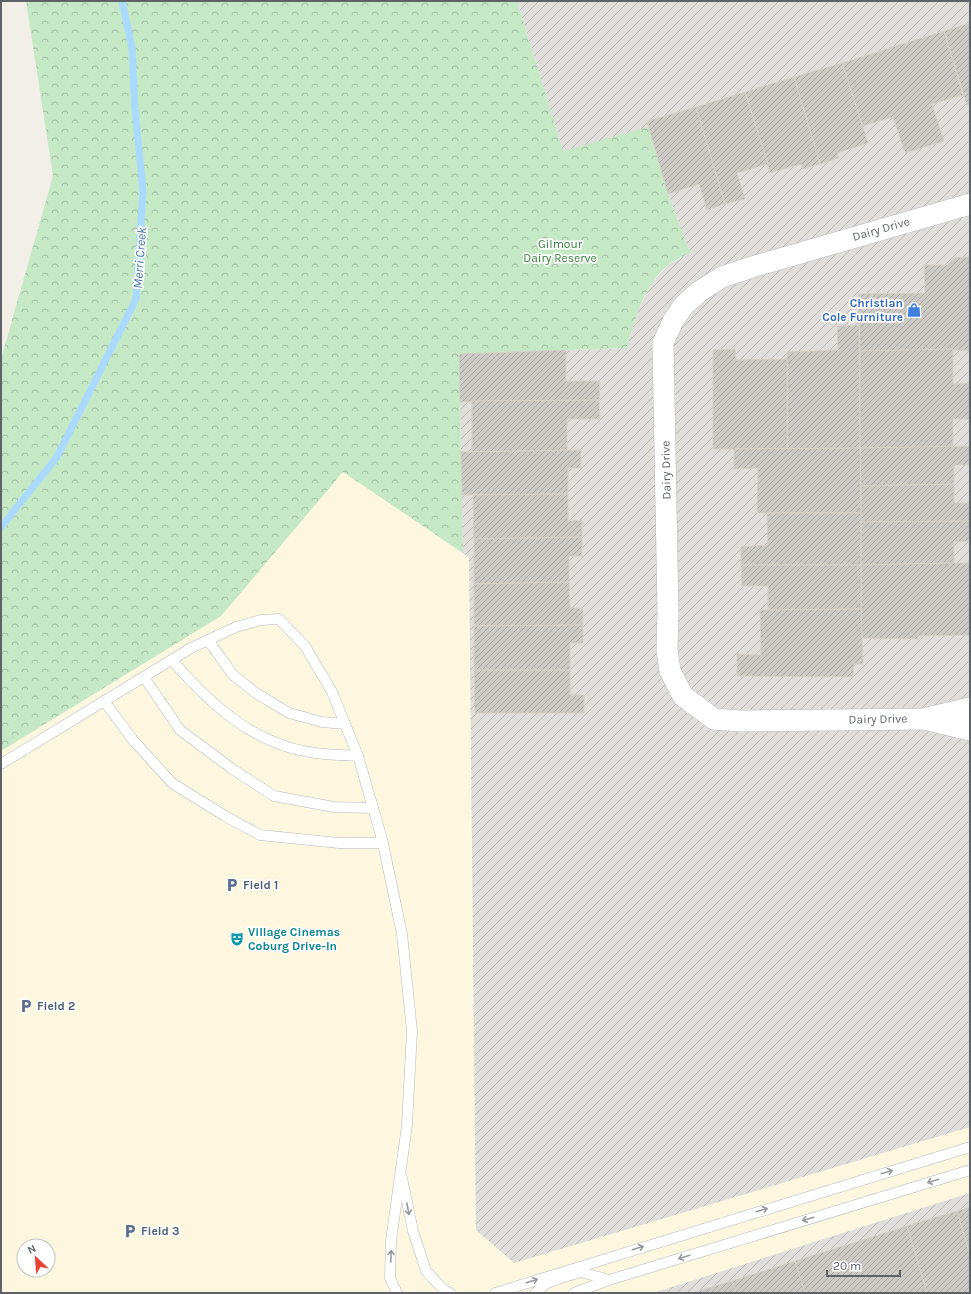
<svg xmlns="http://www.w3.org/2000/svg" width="971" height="1294" viewBox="0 0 971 1294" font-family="Karla,sans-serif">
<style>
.commercial{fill:#fef7e0;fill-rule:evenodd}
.industrial{fill:url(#industrial-furrows)}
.park{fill:url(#park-crowns)}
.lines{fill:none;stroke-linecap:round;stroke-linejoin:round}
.stream{stroke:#aadaff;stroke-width:7}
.building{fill:url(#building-hatch);stroke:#d6d1c6}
.service-casing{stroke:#b5b8bc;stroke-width:11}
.minor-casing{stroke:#b5b8bc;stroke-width:22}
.service{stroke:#fff;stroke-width:10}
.minor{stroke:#fff;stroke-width:21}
.oneway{stroke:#979a9d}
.labels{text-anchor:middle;stroke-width:3.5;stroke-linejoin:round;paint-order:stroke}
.street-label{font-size:12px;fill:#5f6368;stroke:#fff}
.park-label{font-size:12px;fill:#348238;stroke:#fff}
.shop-label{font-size:12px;font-weight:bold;fill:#366cbe;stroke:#fff;text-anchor:end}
.service-label{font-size:12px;font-weight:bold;fill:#4e5e75;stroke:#fff;text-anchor:start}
.culture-label{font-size:12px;font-weight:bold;fill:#0d838f;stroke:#fff;text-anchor:start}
.water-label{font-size:13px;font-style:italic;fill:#4174aa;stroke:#fff}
</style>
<defs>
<pattern id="industrial-furrows" width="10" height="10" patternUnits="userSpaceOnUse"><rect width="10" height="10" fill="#e0deda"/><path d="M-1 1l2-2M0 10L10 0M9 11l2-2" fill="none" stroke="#b9b8b5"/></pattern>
<pattern id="park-crowns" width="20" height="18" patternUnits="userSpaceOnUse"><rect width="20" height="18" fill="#c5e8c5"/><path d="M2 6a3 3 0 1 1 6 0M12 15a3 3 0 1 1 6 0" fill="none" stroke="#a3c0a4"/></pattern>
<pattern id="building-hatch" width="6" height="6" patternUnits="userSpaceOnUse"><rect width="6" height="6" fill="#cccac5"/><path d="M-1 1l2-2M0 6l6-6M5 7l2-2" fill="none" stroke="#a9a8a4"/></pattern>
</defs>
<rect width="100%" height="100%" fill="#f1efe8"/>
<!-- commercial -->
<path class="commercial" d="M343,471L469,558L476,1230L514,1263L970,1127V1193L653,1293H1V751L221,616ZM24,1246H48V1270H24Z"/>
<!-- industrial -->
<g class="industrial">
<path d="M517,1H970V1127L514,1263L476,1230L469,558L463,553L459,354L627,348L636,315L651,284L668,265L692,252L688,247L668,194L563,151Z"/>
<path d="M970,1193V1293H653Z"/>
</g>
<!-- park -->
<path class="park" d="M26,1H517L563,151L648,127L668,194L688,247L692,252C684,256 674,260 667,266C643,286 635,319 627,348L459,354L463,553L343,472L221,616L1,751V359L53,176Z"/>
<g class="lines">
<!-- stream -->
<path class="stream" d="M1,527L57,457L136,299L143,191L135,109L132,48L122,1"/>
</g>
<!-- building -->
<g class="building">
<path d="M970,23V104L967,105L944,31Z"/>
<path d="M944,31L963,95L932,104L944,141L905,153L893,117L862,126L842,63Z"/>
<path d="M842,63L868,143L837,153L839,158L820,164L794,77Z"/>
<path d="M794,77L820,164L803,169L801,164L770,173L745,92Z"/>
<path d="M745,92L768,164L737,173L745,199L725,204L696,107Z"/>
<path d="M696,107L725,204L707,210L699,184L668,194L647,121Z"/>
<path d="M970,257V350L860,351L858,294L925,293L924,265H947L954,258Z"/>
<path d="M859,325L860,448L787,449V352L838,350L837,326Z"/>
<path d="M735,349L736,360L787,359V449H713V350Z"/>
<path d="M953,349V384L970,383V419H953V447L860,448V351Z"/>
<path d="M566,350V381H600L599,400L460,402L459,354Z"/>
<path d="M599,400L600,419H567V450L472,452V401Z"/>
<path d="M970,446V465H954V484L861,486L860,448Z"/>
<path d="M860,448L861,513H757L758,468L734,469V449Z"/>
<path d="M581,450V468H568V494L462,495L461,452Z"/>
<path d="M954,484V503H970V521L861,522V486Z"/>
<path d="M568,494V521L582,520V537L474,539L473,495Z"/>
<path d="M767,513H861V565H741V547L768,545Z"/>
<path d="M970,521V541L954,542V563L861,565V522Z"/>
<path d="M582,537V556H569V582L474,584V539Z"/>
<path d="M954,563H970V635L918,636V639L861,638V565Z"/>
<path d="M741,565H861V609L768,610V586H742Z"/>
<path d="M569,582L570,608H583V625L474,626V584Z"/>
<path d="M861,609L863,664H854L853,677L737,676V654L761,655L760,610Z"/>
<path d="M583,625V643H570V670H474V626Z"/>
<path d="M474,670H570V695H584V713H475Z"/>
<path d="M970,1207V1255L957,1211Z"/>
<path d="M957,1211L970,1255V1293H927L907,1226Z"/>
<path d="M907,1226L927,1293H805L795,1261Z"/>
<path d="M795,1261L805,1293H736L732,1281Z"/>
<path d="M732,1281L736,1293H692Z"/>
</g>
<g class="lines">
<defs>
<g id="service">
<path d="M208,640L233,675L256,693L289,713L322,722L345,724"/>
<path d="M172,660C208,702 252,743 309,752C325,755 342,755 358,756"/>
<path d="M144,677L180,730L231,768L274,796L334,807L373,808"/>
<path d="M104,701L133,740L172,783L225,816L260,835L339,843H383"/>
<path d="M1,764L191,648L236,627L261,620L279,619L305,646L332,692L358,756L382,839L402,934L412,1031L407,1125L391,1241L390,1278L397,1293"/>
<path d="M402,1178L413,1231L426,1271L444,1290L450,1293"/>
<path d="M495,1293L970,1147"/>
<path d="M535,1293L547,1283L564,1277L581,1272L609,1280"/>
<path d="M574,1293L609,1280L970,1170"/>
</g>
<g id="minor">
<path d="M970,204L752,267L722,277L700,291L684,305L673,321L663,343L668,612L667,650L670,671L683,696L714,719L740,721L923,719L970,708"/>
<path d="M928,720L970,730"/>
</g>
</defs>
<!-- service casing -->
<use href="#service" class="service-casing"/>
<!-- minor casing -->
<use href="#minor" class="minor-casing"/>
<!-- service -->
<use href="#service" class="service"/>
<!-- minor -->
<use href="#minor" class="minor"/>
</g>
<!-- one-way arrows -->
<defs><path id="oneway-shaft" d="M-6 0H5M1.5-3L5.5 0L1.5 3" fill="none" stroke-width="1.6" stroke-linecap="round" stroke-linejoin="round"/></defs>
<g class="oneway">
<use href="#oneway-shaft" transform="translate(887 1172) rotate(-17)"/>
<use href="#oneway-shaft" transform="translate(933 1181) rotate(163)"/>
<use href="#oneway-shaft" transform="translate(408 1209) rotate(79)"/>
<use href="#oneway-shaft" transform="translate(762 1210) rotate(-17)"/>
<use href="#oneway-shaft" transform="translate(808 1219) rotate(163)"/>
<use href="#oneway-shaft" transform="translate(638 1248) rotate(-17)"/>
<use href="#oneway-shaft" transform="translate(391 1256) rotate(-88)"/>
<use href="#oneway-shaft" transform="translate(684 1257) rotate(163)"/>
<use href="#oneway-shaft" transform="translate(532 1281) rotate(-18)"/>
</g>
<!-- icons -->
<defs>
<symbol id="shop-bare" viewBox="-9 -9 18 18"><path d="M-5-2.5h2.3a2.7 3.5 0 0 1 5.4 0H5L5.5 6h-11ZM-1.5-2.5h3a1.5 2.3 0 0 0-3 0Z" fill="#3f7fe0" stroke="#fff" stroke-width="2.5" paint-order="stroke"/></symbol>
<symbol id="parking-bare" viewBox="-9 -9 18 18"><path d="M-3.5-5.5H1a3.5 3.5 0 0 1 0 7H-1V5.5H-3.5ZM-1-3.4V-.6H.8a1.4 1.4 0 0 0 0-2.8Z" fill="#5c6f8a" stroke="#fff" stroke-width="2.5" paint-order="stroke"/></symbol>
<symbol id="theatre-bare" viewBox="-9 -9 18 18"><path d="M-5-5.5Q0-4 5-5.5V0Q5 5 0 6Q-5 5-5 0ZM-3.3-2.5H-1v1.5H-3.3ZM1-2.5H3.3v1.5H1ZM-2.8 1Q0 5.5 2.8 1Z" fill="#0f9aa8" stroke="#fff" stroke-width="2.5" paint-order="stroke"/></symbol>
</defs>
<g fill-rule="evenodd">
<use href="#shop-bare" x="904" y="300" width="20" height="20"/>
<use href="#parking-bare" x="222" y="875" width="20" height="20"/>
<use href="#theatre-bare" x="227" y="929" width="20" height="20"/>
<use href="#parking-bare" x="16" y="996" width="20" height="20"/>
<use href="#parking-bare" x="120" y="1221" width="20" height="20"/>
</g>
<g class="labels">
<!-- street labels -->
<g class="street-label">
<text transform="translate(881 229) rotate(-16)" y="4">Dairy Drive</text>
<text transform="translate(666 470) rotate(-91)" y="4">Dairy Drive</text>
<text transform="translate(878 719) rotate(-1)" y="4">Dairy Drive</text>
</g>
<!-- park labels -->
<g class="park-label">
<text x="560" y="248">Gilmour<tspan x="560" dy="14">Dairy Reserve</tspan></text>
</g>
<!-- shop labels -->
<g class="shop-label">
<text x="903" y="307">Christian<tspan x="903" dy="14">Cole Furniture</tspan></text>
</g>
<!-- service labels -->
<g class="service-label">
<text x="243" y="889">Field 1</text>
<text x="37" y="1010">Field 2</text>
<text x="141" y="1235">Field 3</text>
</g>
<!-- culture labels -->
<g class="culture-label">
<text x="248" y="936">Village Cinemas<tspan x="248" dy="14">Coburg Drive-In</tspan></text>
</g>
<!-- water labels -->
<g class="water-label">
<text transform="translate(139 258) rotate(-86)" y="5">Merri Creek</text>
</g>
</g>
<!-- border -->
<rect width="971" height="1294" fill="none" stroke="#5f6368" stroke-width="4"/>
<!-- north arrow -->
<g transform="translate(36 1258) rotate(334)"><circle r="19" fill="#ffffff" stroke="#bfc1c3"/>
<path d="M0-3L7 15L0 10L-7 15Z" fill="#ea4335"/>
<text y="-6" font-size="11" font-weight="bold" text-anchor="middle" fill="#5f6368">N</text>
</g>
<!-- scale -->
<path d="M827 1270v6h73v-6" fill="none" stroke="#5f6368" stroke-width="2"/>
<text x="833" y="1270" font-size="12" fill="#5f6368" stroke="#ffffff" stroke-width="3" paint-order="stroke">20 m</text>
</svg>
